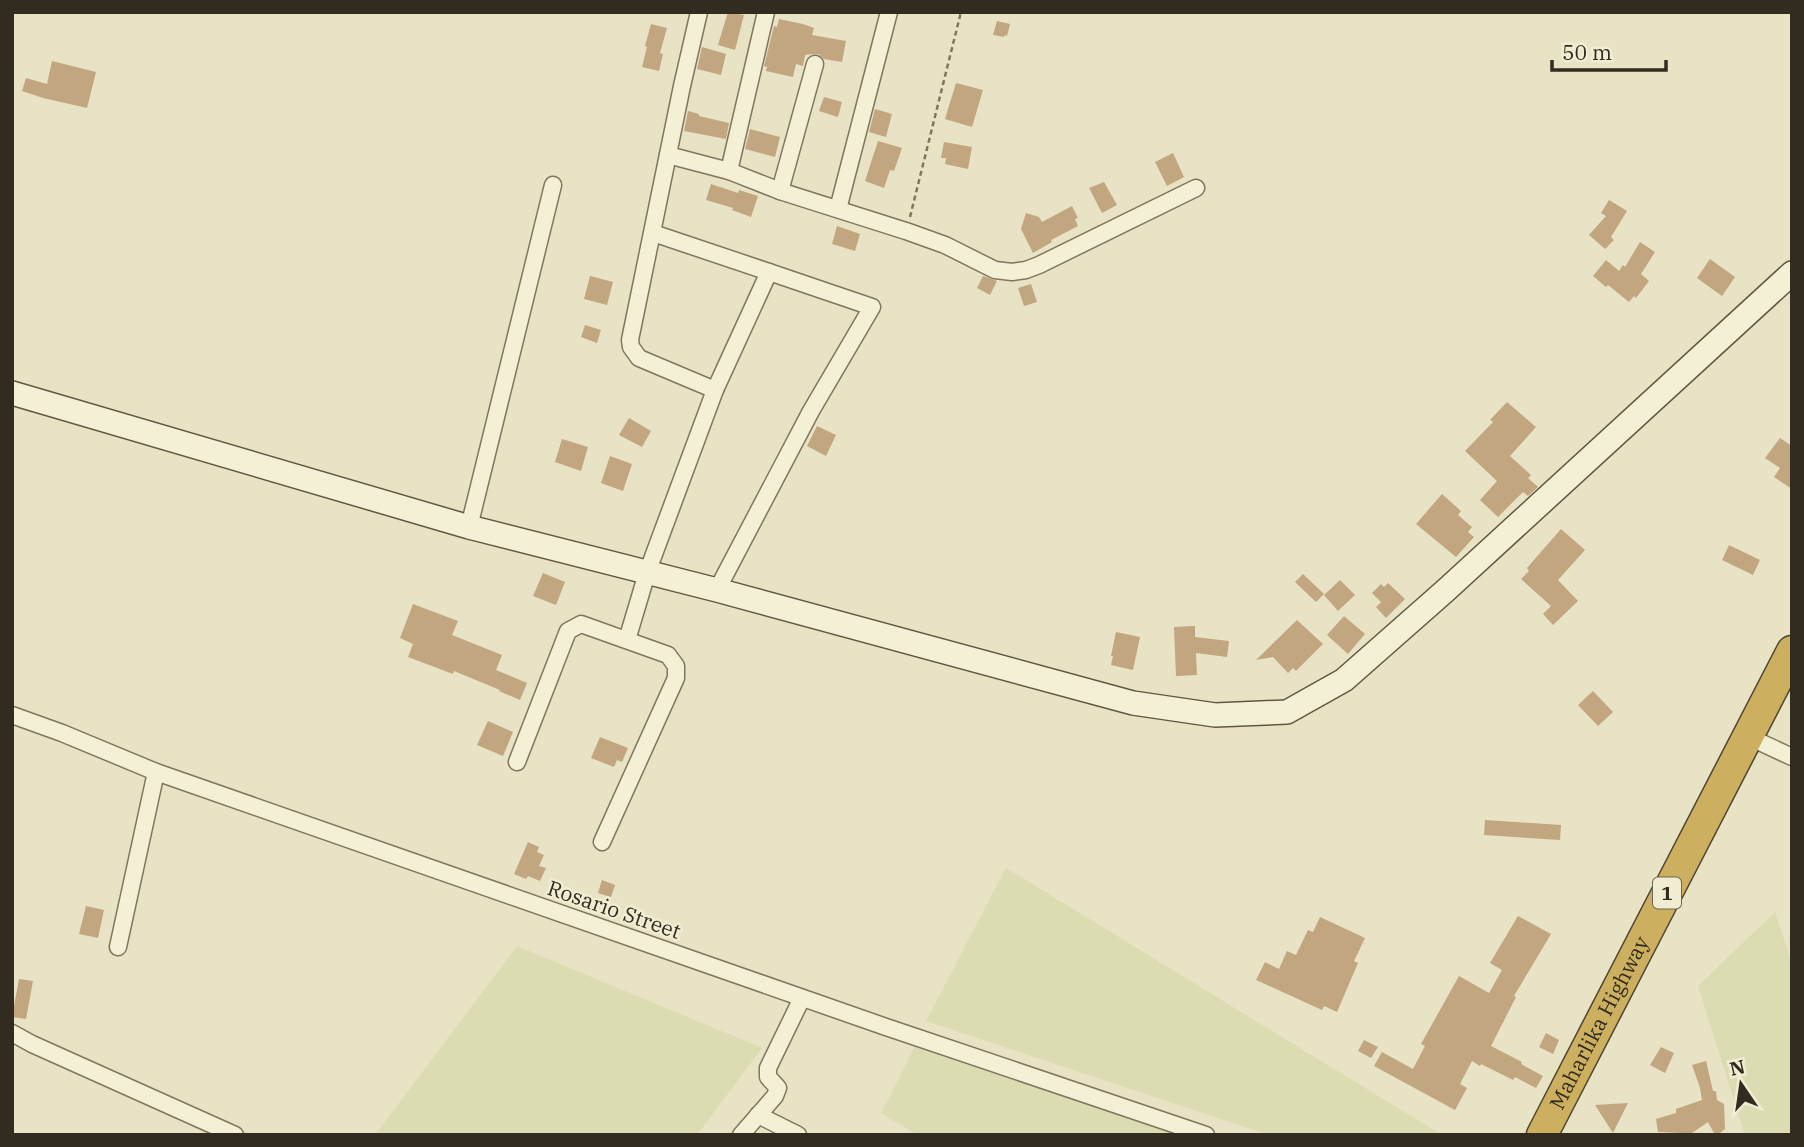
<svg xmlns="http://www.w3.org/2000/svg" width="1804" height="1147" viewBox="0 0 1804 1147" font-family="'IBM Plex Serif',serif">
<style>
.farmland{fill:#dbdcb2}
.building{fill:#c1a67f}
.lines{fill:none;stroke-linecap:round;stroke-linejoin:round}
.street-casing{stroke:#80765d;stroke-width:19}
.secondary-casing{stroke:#625740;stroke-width:26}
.highway-casing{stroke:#4e4431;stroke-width:33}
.path{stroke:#80765d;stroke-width:2.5;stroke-dasharray:5 3.5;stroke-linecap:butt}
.street{stroke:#f4f0d6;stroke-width:16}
.secondary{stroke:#f4f0d6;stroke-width:23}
.highway{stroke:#ccb05f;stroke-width:30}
.labels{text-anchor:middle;stroke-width:5;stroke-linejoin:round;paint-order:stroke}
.shield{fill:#f0edd3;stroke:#6b6555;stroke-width:2}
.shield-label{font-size:19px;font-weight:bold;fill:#322b1f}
.street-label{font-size:21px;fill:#322b1f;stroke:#f0edd3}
</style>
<rect width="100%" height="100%" fill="#e8e3c4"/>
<!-- farmland -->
<g class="farmland">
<path d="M1006,868L1442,1135H1269L926,1021Z"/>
<path d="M1775,912L1792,964V1135H1745L1698,986Z"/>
<path d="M517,946L762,1048L697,1135H375Z"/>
<path d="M915,1046L1182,1135H918L881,1113Z"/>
</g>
<!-- building -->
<g class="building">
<path d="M728,12L744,15L735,50L718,45Z"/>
<path d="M779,19L803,24L814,28L812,35L846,41L842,62L824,59L818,54H813L805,55L803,66L796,64L793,77L766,71L767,67L764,66L774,26L777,27Z"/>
<path d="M997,21L1010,24L1007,36L1005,35L1004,37L993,35Z"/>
<path d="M651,24L667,28L660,53L663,54L659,71L642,67L647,47L645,46Z"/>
<path d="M702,47L726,54L721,75L697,69Z"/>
<path d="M52,61L96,72L87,108L43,98L22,91L26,78L47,84Z"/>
<path d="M956,83L983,90L972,127L945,119Z"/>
<path d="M824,97L842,102L838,117L819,111Z"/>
<path d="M875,109L892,114L886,137L869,132Z"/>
<path d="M688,111L699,114V116L729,123L726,139L684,131Z"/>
<path d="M750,129L780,137L775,157L745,149Z"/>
<path d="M878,141L902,148L894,171L890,170L884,188L865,181Z"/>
<path d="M944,142L972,147L968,169L945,164L946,158H941Z"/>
<path d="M1173,153L1184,177L1167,186L1155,162Z"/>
<path d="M1104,182L1117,205L1102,213L1089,188Z"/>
<path d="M711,184L738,193L739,190L758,196L751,217L732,210L733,208L706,200Z"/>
<path d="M1609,200L1627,211L1611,237L1614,240L1605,249L1589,235L1606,216L1601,213Z"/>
<path d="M1072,206L1078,218L1075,219L1078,226L1051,240L1052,242L1033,253L1021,229L1026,213L1039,217L1042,222Z"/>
<path d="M837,226L860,234L855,251L832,244Z"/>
<path d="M1640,242L1655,252L1641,274L1649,281L1636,298L1634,296L1629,302L1608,285L1606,287L1593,276L1606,260L1619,271L1623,265L1625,267Z"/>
<path d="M1710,259L1735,277L1722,296L1697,278Z"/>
<path d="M590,276L613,282L607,305L584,299Z"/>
<path d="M983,276L997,281L990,295L977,288Z"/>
<path d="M1031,284L1037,302L1024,306L1018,288Z"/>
<path d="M585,325L601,330L597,343L581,337Z"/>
<path d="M1507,402L1536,427L1510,456L1531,475L1528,478L1538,487L1528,496L1523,492L1498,517L1480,500L1497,481L1465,451L1493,422L1490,420Z"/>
<path d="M629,418L651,431L642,447L619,435Z"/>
<path d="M817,426L836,435L826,456L807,446Z"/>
<path d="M1780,438L1792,446V489L1774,477L1780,468L1765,458Z"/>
<path d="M562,439L588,447L581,471L555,462Z"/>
<path d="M610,456L632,464L623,491L601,483Z"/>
<path d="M1442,494L1461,511L1458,515L1472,527L1468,532L1474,537L1456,557L1416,524Z"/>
<path d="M1561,529L1585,550L1558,580L1578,601L1553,625L1543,614L1551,606L1521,579L1529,571L1527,568Z"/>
<path d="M1729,545L1760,560L1753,575L1722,560Z"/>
<path d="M543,573L565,582L556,605L533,596Z"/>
<path d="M1303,574L1324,594L1316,602L1295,582Z"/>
<path d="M1340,580L1355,595L1338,611L1324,595Z"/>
<path d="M1388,583L1405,599L1386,618L1376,607L1381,602L1372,593L1381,584L1384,587Z"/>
<path d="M413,604L458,621L452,635L502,655L496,670L527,683L520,700L499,691L500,690L454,671L453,674L408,657L413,644L400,638Z"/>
<path d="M1344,616L1365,634L1348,654L1327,635Z"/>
<path d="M1297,620L1323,644L1296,671L1293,668L1288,673L1273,657L1256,660Z"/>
<path d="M1195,626V637L1229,641L1227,657L1196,653L1197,675L1176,676L1174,627Z"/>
<path d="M1116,632L1140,637L1133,670L1111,665L1113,656H1111Z"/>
<path d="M1593,691L1613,712L1598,726L1578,705Z"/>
<path d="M488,721L513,732L503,756L477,745Z"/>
<path d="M600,737L628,748L622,762L617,760L614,767L591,758Z"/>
<path d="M1485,820L1561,825L1560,840L1484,835Z"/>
<path d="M528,842L539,847L537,852L544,855L539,866L546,868L540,881L528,876L526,879L514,874Z"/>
<path d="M602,880L615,885L611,897L598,893Z"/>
<path d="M86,906L104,910L98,938L79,934Z"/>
<path d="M1518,916L1551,934L1514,996L1516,997L1491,1046L1522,1062L1521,1064L1543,1076L1536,1088L1515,1077L1513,1080L1481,1064L1480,1066L1472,1061L1460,1084L1467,1088L1455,1110L1374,1066L1382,1052L1413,1069L1425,1046L1421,1044L1459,976L1489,993L1502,970L1490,963Z"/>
<path d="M1320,917L1365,938L1354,961L1358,963L1337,1012L1324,1006L1322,1010L1256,980L1265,962L1279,969L1287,951L1296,955L1308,930L1313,932Z"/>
<path d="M19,979L33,981L26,1019L12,1017Z"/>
<path d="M1546,1033L1559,1040L1553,1054L1539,1047Z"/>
<path d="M1364,1040L1378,1047L1371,1058L1358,1051Z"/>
<path d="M1661,1047L1674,1053L1665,1073L1650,1065Z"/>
<path d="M1706,1061L1713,1091H1716L1717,1100L1724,1104L1725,1129L1720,1133H1714L1708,1122L1692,1133L1685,1135H1681L1680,1133L1658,1132L1656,1119L1676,1113V1109L1702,1100L1700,1088L1692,1065Z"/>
<path d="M1628,1103L1613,1133L1595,1105Z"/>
</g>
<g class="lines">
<defs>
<g id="street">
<path d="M668,155L729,171L780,191L906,231L945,245L995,270L1012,272L1026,270L1039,265L1196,188"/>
<path d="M729,171L766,12"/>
<path d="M780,191L815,64"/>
<path d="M838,209L889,12"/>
<path d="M653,233L769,272L715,390"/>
<path d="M469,527L553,185"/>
<path d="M717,590L811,411L872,307L769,272"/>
<path d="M627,640L647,573L715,390L639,358L631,347L630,340L682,86L699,12"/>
<path d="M12,715L62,733L156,772L886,1027L1206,1135"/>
<path d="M1749,737L1792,757"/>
<path d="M517,762L568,631L581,624L668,655L676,666V678L602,842"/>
<path d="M118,947L156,772"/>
<path d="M12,1033L32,1044L235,1135"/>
<path d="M758,1115L798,1135"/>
<path d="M741,1135L775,1096L778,1088L768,1077V1068L802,998"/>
</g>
<path id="secondary" d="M12,393L469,527L717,590L1133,703L1215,715L1287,712L1344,680L1445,591L1792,273"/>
<g id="highway">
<path id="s1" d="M1542,1135C1624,973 1710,813 1792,651"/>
</g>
</defs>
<!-- street casing -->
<use href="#street" class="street-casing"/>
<!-- secondary casing -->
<use href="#secondary" class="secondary-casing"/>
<!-- highway casing -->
<use href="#highway" class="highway-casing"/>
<!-- path -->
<path class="path" d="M910,217L961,12"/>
<!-- street -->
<use href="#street" class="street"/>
<!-- secondary -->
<use href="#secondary" class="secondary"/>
<!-- highway -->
<use href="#highway" class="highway"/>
</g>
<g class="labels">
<!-- shield labels -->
<rect class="shield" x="1653" y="877.5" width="28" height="31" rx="5"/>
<g class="shield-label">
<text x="1667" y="900">1</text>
</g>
<!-- street labels -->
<g class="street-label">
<text transform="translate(614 910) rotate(19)" y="7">Rosario Street</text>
<text dy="7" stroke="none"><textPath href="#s1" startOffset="126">Maharlika Highway</textPath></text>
</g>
</g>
<!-- border -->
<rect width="1804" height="1147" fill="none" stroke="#322b1f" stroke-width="28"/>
<!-- north arrow -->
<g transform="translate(1741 1084) rotate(347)" stroke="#f0edd3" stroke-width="5" paint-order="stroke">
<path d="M0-5L12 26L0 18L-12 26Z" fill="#322b1f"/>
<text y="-10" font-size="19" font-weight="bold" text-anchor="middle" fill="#322b1f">N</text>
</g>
<!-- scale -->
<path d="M1552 60v10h114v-10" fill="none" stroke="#322b1f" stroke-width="3.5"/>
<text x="1562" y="60" font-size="21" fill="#322b1f" stroke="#f0edd3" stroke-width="5" paint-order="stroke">50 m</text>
</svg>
